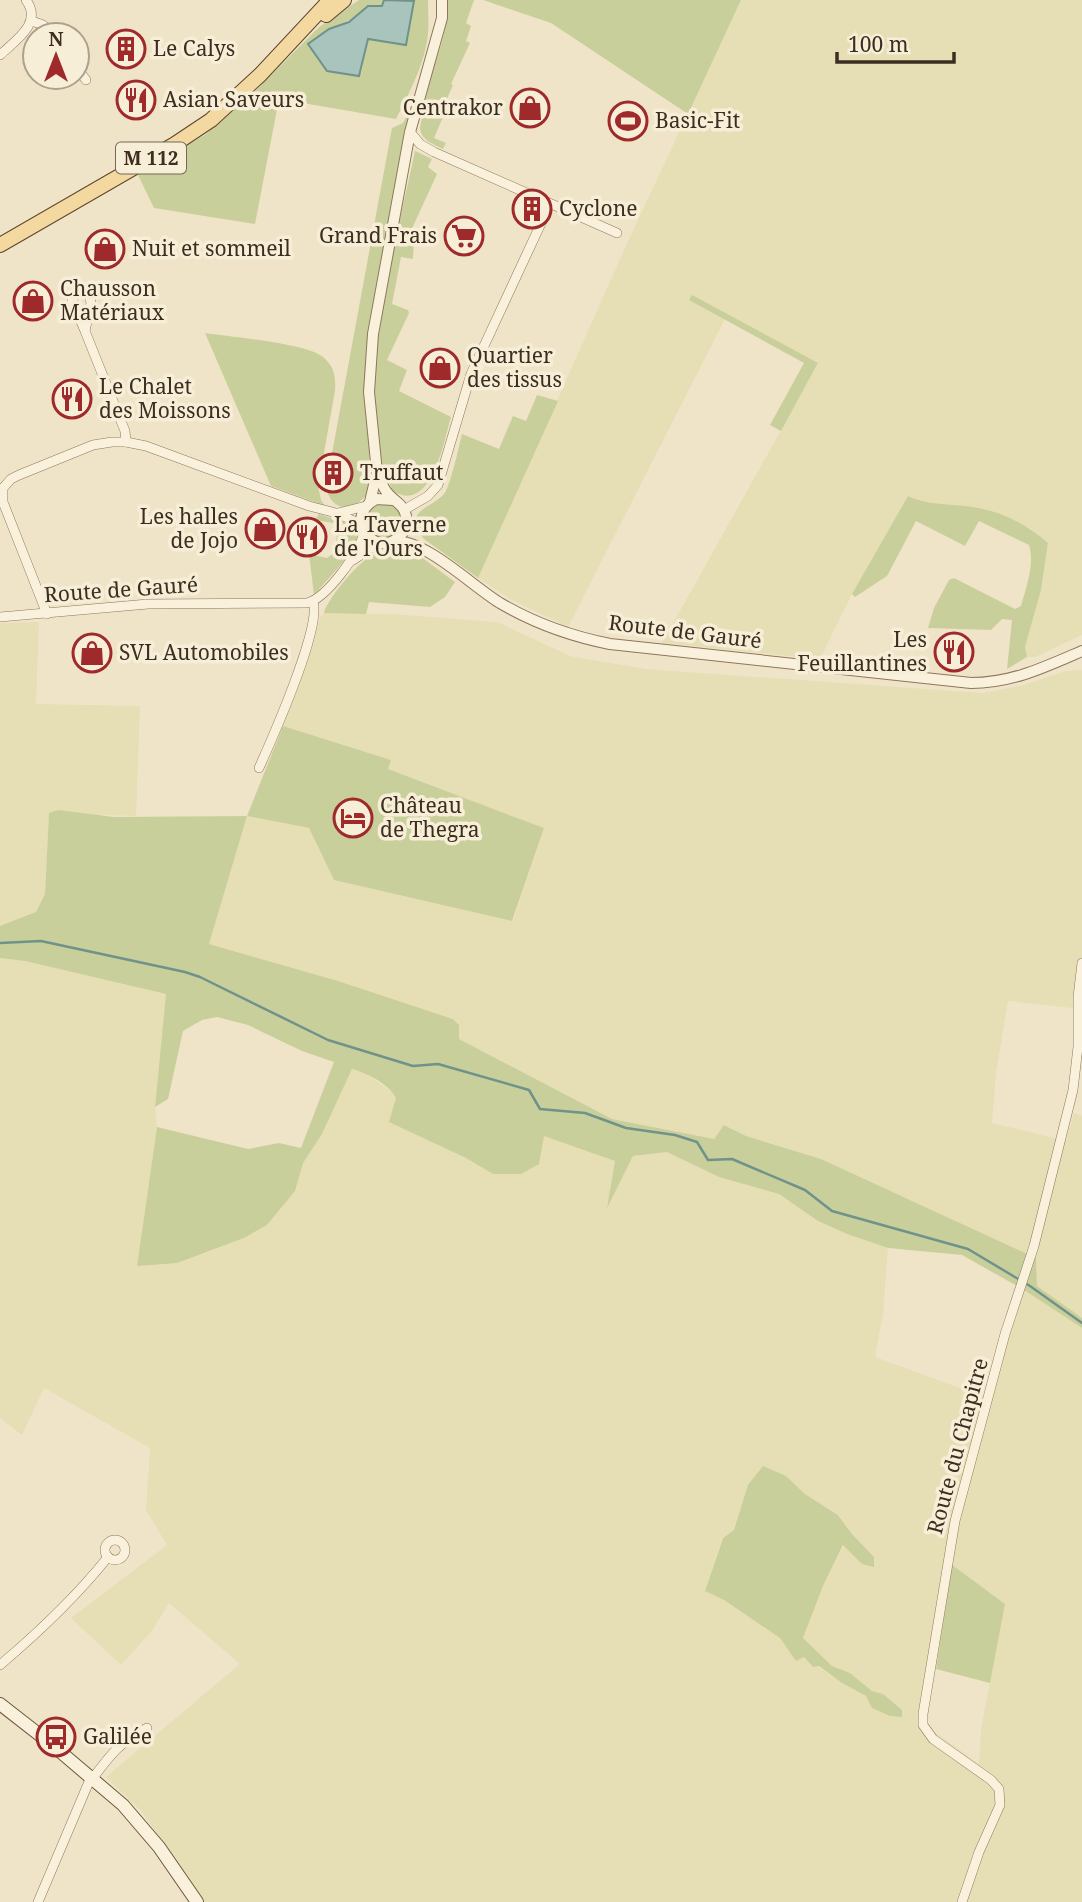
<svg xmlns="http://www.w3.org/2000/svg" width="1082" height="1902" viewBox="0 0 1082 1902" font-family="'Noto Serif',serif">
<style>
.farmland{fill:#e6deb5;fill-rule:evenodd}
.green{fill:#c9cf9b}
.water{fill:#a9c4bc;stroke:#6f938a;stroke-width:2}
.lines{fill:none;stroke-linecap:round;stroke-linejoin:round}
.stream{stroke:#6f938a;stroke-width:2.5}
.minor-casing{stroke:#8d765c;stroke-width:10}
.tertiary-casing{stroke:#8d765c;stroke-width:12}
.secondary-casing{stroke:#6f573f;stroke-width:14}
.primary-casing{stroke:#5b4430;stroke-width:16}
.minor{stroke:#faf1dc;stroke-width:9}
.tertiary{stroke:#faf1dc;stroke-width:10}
.secondary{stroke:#faf1dc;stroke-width:12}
.primary{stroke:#f3d9a0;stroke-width:14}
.labels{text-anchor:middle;stroke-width:7;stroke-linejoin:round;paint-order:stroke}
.shield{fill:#f7eed8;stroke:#756857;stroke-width:2}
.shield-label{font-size:19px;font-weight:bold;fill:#3d2e20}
.poi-label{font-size:21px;fill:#3d2e20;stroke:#f7eed8;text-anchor:start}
.street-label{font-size:21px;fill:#3d2e20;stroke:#f7eed8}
</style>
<rect width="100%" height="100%" fill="#f0e4c8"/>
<!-- farmland -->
<g class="farmland">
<path d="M741,0H1082V635L1035,657H1027L1025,647L1041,590L1048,543L1030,528L978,507L949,506L917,500L908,496L852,594L820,659L662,643L818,364L690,300L725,319L568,627L512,600L478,578L629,239Z"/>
<path d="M324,613L390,614L497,622L570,656L645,669L982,693L1020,686L1066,671L1082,670V1022L1081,1009L1008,1001L996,1073L992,1123L1066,1141L1074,1113L1082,1116V1318L1037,1286L1036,1258L821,1159L746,1136L725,1125L714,1139L612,1119L459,1039V1025L453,1019L338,981L209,944L247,816L309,828L334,880L513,921L544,828L388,769L391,760L283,726L320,618Z"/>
<path d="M39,622L36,704L140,706L136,816L49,813L45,894L36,912L15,922L0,926V623Z"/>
<path d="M0,958L25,961L166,994L155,1106L157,1127L137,1265L205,1253L244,1238L267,1225L295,1191L302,1163L322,1134L352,1069L366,1073L393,1093L396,1098L466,1158L493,1174L544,1135L615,1161L608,1205L633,1156L667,1152L719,1177L779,1194L818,1221L847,1234L888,1248L883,1314L875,1357L990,1399L1024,1290L1082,1328V1902H205L141,1811L106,1777L240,1664L169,1603L152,1631L121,1665L71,1618L167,1545L146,1510L150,1448L44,1388L22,1435L0,1418ZM786,1476L805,1494L839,1515L852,1534L874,1557V1566L862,1564L844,1545L823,1586L803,1638L832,1666L850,1673L872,1691L883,1694L866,1696L842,1683L804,1657L796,1660L780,1638L724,1600L705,1591L722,1538L734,1530ZM952,1566L1005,1604L981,1729L979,1764L928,1727L927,1716Z"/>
</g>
<!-- green -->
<g class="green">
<path d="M359,0H384L382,6L329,29L361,74L368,39L414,0H428C428,11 429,23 428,34C425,64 409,93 396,119L279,99L255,224L154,208L138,175L206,134L251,95L319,27Z"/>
<path d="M447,0H474L466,23L471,26L466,41L470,43L451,84L453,85L440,115L443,117L434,138L446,143L443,149C433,144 421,140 420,128C423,112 426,95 430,80C438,53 449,28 447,0Z"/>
<path d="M483,0H741L688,114L551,23Z"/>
<path d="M413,105L373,303L365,363L371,489C358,511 331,516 326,486L392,128L403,123Z"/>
<path d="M415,151L432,159L428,167L437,174L409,235L414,238L413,259L401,257L392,304L408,310L409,313L387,360L407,370L399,391L451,417C444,440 432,515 393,491C346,404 396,245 415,151Z"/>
<path d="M692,295L818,363L781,431L770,425L804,363L689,300Z"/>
<path d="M205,333C230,337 306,343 323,357C334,366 336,376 335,391L318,486L321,500L325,506L271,486Z"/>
<path d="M537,395L558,401L478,578L424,539L413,525C417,507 433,506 444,494C450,487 459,446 462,434L499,449L513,416L526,421Z"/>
<path d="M908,496C932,507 955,503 979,508C1005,513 1029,526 1048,543L1041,590L1025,647L1027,657L1007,669L1012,620L1002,619L991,630L928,628L934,608L949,580L954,578L1015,609L1021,606C1026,588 1035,564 1029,545L979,521L965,546L916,521L887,576L855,597L852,594Z"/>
<circle cx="384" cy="520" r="17"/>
<path d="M319,514L356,526L357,538L353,551L314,595L309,554L327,558L334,553L338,530L333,523L315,520Z"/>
<path d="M403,550L417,554L455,582L445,597L430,607L369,602L366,614L324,613C327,599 361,558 375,554C384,551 394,551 403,550Z"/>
<path d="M283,726L391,760L388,769L544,828L512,921L334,880L309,828L247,816L209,944L338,981L453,1019L459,1025V1039L612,1119L714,1139L724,1125L746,1136L821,1159L1036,1258L1037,1286L1082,1318V1328L1024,1290L962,1255L888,1248L847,1234L818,1221L779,1194L719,1177L667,1152L633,1156L607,1208L615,1161L544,1136L539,1164L521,1174H493L466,1158L389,1122L396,1098C389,1084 367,1073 352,1069L322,1134L303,1163L295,1191L267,1225L244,1238L177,1263L137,1266L157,1127L248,1149L279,1143L301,1148L334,1062L302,1051L248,1025L217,1017L202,1020L183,1031L168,1099L155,1107L166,994L25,961L0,958V926L36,912L45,894L49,813L58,810L114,817L247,816Z"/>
<path d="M763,1466L786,1476L805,1494L838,1515L852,1534L874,1557V1567L862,1564L843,1545L823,1586L803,1638L832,1666L850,1673L872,1691L883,1694L902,1710V1717L890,1716L872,1708L866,1696L842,1683L819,1666L813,1667L804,1657L796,1661L780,1638L724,1600L705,1591L723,1538L734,1530L748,1485Z"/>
<path d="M952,1565L1005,1604L990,1683L936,1669Z"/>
</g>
<!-- water -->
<path class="water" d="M384,0L414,1L406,45L368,39L359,76L327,71L308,44L329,29L349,22L368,6H382Z"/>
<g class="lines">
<!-- stream -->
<path class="stream" d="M0,943L41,941L185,972L200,977L328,1040L413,1066L438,1064L529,1090L540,1109L585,1113L626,1128L675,1135L697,1142L708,1160L732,1159L805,1190L832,1211L968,1249L1030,1286L1082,1323"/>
<defs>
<g id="minor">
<path d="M32,21L43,25L53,35"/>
<path d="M0,55C16,40 43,23 26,0"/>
<path d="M77,68L86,80"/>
<path d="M410,132L420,144L434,152L617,233"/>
<path d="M85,331L72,300L76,293L86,294L90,297L91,303L85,331L125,431L126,442"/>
<path d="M404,510L428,496L438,485L471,374L550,204"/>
<path d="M338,513L366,506"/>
<path d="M353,560L379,543"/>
<path d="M47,614L3,502V488L11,479L19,475L93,445L112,442H126L146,446L309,506L336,513L361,524"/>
<path d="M0,617L148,604L307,603C327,598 360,552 364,532"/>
<path d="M259,768C272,739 322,626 313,602"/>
<circle cx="115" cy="1550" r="10"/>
<path d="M0,1665C39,1632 76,1597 108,1557"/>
<path d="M93,1778C110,1755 121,1741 147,1728"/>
<path d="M38,1902L91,1777"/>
<path d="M962,1902L979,1852L1000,1805L999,1789L991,1780L933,1739L923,1725V1714L955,1521L1005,1334L1034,1246L1073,1090L1078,1047V997L1082,963"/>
</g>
<g id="tertiary">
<path d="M377,472C380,478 382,486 386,491C393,501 404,504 406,516C408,524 405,531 400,536C376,560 341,518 376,499L393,500"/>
<path d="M370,502L377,472L369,392L373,334L410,132L442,18V0"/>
<path d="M395,541C427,541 471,585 500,603C534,623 570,636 610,644L971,683C1012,683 1045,667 1082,651"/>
</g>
<path id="secondary" d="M0,1704L50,1743L123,1805L159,1847L197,1902"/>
<g id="primary">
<path d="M326,15L344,0"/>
<path d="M0,245L175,144L211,120L260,75L330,0"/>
</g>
</defs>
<!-- minor casing -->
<use href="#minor" class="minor-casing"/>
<!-- tertiary casing -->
<use href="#tertiary" class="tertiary-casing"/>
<!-- secondary casing -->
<use href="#secondary" class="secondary-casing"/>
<!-- primary casing -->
<use href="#primary" class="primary-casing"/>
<!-- minor -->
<use href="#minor" class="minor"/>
<!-- tertiary -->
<use href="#tertiary" class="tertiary"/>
<!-- secondary -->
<use href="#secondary" class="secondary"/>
<!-- primary -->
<use href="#primary" class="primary"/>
</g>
<!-- icons -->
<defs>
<symbol id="building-ring" viewBox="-11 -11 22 22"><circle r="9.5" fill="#f7eed8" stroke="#9e2a2b" stroke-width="1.5"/><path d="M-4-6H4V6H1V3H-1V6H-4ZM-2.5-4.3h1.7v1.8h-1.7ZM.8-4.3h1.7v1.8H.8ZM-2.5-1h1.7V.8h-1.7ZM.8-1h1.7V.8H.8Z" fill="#9e2a2b"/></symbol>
<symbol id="restaurant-ring" viewBox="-11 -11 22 22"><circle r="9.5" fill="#f7eed8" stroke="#9e2a2b" stroke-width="1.5"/><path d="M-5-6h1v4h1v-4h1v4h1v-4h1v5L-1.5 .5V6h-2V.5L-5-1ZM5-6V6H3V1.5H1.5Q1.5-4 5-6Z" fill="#9e2a2b"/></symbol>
<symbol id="shop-ring" viewBox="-11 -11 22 22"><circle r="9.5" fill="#f7eed8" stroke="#9e2a2b" stroke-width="1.5"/><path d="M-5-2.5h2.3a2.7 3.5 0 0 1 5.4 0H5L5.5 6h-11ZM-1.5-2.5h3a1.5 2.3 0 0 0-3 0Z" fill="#9e2a2b"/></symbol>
<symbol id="stadium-ring" viewBox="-11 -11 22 22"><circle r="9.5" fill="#f7eed8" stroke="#9e2a2b" stroke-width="1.5"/><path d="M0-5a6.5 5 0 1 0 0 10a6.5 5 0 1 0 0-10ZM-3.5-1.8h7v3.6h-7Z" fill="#9e2a2b"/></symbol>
<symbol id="supermarket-ring" viewBox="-11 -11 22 22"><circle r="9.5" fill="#f7eed8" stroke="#9e2a2b" stroke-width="1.5"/><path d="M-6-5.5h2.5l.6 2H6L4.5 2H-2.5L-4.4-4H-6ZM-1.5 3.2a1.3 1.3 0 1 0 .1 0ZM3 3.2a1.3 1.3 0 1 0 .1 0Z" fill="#9e2a2b"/></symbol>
<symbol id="hotel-ring" viewBox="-11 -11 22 22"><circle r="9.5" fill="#f7eed8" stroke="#9e2a2b" stroke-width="1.5"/><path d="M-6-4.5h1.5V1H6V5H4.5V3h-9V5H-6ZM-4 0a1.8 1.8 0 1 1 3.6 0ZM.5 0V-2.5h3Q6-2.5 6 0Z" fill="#9e2a2b"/></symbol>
<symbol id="bus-ring" viewBox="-11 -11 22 22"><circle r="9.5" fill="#f7eed8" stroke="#9e2a2b" stroke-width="1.5"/><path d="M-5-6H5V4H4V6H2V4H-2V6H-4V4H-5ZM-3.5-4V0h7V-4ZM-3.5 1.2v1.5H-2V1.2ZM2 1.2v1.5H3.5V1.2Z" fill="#9e2a2b"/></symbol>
</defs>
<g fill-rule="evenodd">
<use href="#building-ring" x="104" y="27" width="44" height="44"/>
<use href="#restaurant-ring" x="114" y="78" width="44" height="44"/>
<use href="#shop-ring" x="508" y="86" width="44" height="44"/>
<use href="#stadium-ring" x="606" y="99" width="44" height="44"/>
<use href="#building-ring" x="510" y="187" width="44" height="44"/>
<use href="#supermarket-ring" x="442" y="214" width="44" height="44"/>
<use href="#shop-ring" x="83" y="227" width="44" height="44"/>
<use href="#shop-ring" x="11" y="279" width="44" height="44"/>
<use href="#shop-ring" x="418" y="346" width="44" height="44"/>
<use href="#restaurant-ring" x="50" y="377" width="44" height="44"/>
<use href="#building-ring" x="311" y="451" width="44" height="44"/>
<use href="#shop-ring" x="243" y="507" width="44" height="44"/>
<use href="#restaurant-ring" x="285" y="515" width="44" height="44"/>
<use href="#restaurant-ring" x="932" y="630" width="44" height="44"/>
<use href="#shop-ring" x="70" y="631" width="44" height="44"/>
<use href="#hotel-ring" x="331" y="796" width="44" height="44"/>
<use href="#bus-ring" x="34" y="1715" width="44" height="44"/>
</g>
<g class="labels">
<!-- shield labels -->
<rect class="shield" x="116" y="142.5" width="70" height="31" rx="5"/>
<g class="shield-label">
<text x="151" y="165">M 112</text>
</g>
<!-- poi labels -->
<g class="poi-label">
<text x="153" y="56">Le Calys</text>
<text x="163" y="107">Asian Saveurs</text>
<text x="503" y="115" text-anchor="end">Centrakor</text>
<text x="655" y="128">Basic-Fit</text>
<text x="559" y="216">Cyclone</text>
<text x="437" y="243" text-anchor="end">Grand Frais</text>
<text x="132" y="256">Nuit et sommeil</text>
<text x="60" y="296">Chausson<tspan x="60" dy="24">Matériaux</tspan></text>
<text x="467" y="363">Quartier<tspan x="467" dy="24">des tissus</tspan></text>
<text x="99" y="394">Le Chalet<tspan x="99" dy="24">des Moissons</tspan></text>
<text x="360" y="480">Truffaut</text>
<text x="238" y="524" text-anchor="end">Les halles<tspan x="238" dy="24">de Jojo</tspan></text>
<text x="334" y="532">La Taverne<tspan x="334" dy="24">de l'Ours</tspan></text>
<text x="927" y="647" text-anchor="end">Les<tspan x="927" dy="24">Feuillantines</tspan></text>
<text x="119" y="660">SVL Automobiles</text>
<text x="380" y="813">Château<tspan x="380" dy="24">de Thegra</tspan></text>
<text x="83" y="1744">Galilée</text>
</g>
<!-- street labels -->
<g class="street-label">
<text transform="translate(121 590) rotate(-4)" y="7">Route de Gauré</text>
<text transform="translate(685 632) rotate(7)" y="7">Route de Gauré</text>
<text transform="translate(958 1446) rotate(-75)" y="7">Route du Chapitre</text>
</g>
</g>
<!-- north arrow -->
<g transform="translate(56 56)"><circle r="33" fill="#f7eed8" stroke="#ada18e" stroke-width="2"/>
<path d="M0-5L12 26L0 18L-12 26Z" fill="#9e2a2b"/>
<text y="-10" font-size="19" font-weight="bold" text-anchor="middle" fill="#3d2e20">N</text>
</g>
<!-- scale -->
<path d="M837 52v10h117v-10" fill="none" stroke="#3d2e20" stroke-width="3.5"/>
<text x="848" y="52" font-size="21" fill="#3d2e20" stroke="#f7eed8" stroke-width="5" paint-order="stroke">100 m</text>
</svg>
